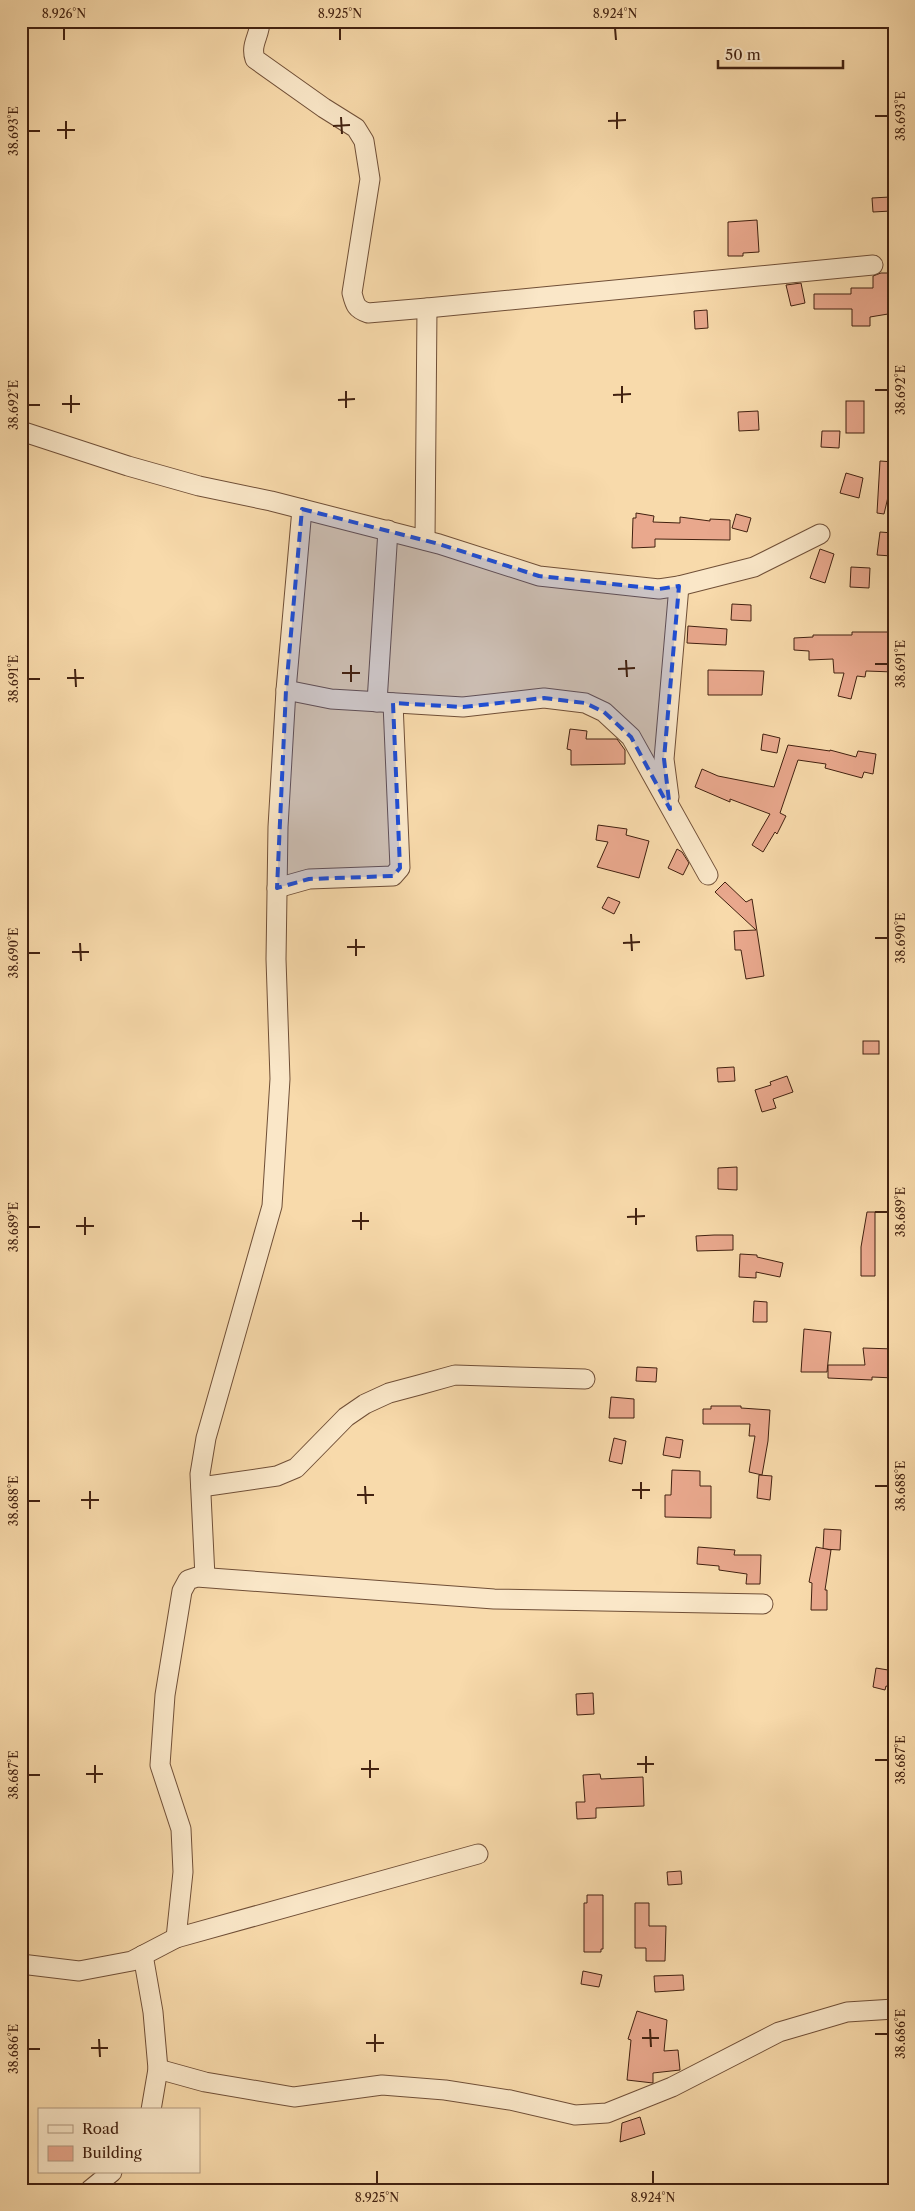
<svg xmlns="http://www.w3.org/2000/svg" width="915" height="2211" viewBox="0 0 915 2211" font-family="'Libre Caslon Text',serif">
<style>
.building{fill:#e9a88d;stroke:#422110}
.lines{fill:none;stroke-linecap:round;stroke-linejoin:round}
.street-casing{stroke:#704f37;stroke-width:21}
.street{stroke:#fae7c8;stroke-width:19}
.marked{fill:#1d4ed8;fill-opacity:0.2;stroke:#1d4ed8;stroke-width:4;stroke-dasharray:10 6;stroke-linejoin:round}
.ticks{fill:none;stroke:#422110;stroke-width:2}
.neatline{fill:none;stroke:#422110;stroke-width:2}
.ticks-label{font-size:12px;text-anchor:middle;fill:#422110}
</style>
<rect width="100%" height="100%" fill="#f8daab"/>
<filter id="stains"><feTurbulence type="fractalNoise" baseFrequency=".004" numOctaves="4"/><feColorMatrix values="0 0 0 0 .2 0 0 0 0 .09 0 0 0 0 .02 0 0 0 .5 -.17"/></filter>
<radialGradient id="worn" r=".72"><stop offset=".6" stop-color="#630" stop-opacity="0"/><stop offset="1" stop-color="#630" stop-opacity=".3"/></radialGradient>
<!-- building -->
<g class="building">
<path d="M890,197L891,211L873,212L872,198Z"/>
<path d="M757,220L759,252L743,253V256H728V222Z"/>
<path d="M881,273H894V313L870,317V326H852V309H814V294H851V288H873V276Z"/>
<path d="M801,283L805,303L791,306L786,285Z"/>
<path d="M707,310L708,328L695,329L694,311Z"/>
<rect x="846" y="401" width="18" height="32"/>
<path d="M758,411L759,430L739,431L738,412Z"/>
<path d="M822,431H840L839,448L821,447Z"/>
<path d="M880,461L894,462V480H892L884,514L877,513Z"/>
<path d="M846,473L863,478L859,498L840,493Z"/>
<path d="M636,513L654,516L653,522L680,523V517L710,521V519L730,520V540L655,539V547L632,548L633,518H636Z"/>
<path d="M736,514L751,518L747,532L732,528Z"/>
<path d="M880,532L893,533L892,556L877,555Z"/>
<path d="M820,549L834,554L825,583L810,578Z"/>
<path d="M851,567L870,568L869,588L850,587Z"/>
<path d="M732,604L751,605V621L731,620Z"/>
<path d="M688,626L727,629L726,645L687,643Z"/>
<path d="M852,632H892L894,672L866,671L865,677L857,676L851,699L838,696L844,673H834L833,659L809,660V651L794,650V638L813,637V635H852Z"/>
<path d="M708,670L764,671L762,695H708Z"/>
<path d="M570,729L587,731L586,739H617L625,750V764L571,765V750L567,749Z"/>
<path d="M763,734L780,738L777,753L761,750Z"/>
<path d="M788,745L830,751V750L856,757L858,751L876,754L873,774L864,772L862,778L825,768L826,764L798,760L780,813L786,816L777,834L775,832L763,852L752,845L770,814L730,799V802L695,787L702,769L718,776L774,787Z"/>
<path d="M598,825L627,829L626,835L649,841L639,878L597,867L608,842L596,840Z"/>
<path d="M677,849L682,852L689,863L683,875L668,868Z"/>
<path d="M725,882L746,902L752,899L764,976L746,979L741,950H735L734,931L756,930L715,892Z"/>
<path d="M608,897L620,902L614,914L602,908Z"/>
<rect x="863" y="1041" width="16" height="13"/>
<path d="M734,1067L735,1081L718,1082L717,1068Z"/>
<path d="M787,1076L793,1092L773,1099L776,1108L762,1112L755,1090L771,1085L770,1082Z"/>
<path d="M737,1167V1190L718,1189V1168Z"/>
<path d="M867,1212H875V1276H861V1247Z"/>
<path d="M714,1235H733V1250L697,1251L696,1236Z"/>
<path d="M740,1254L757,1255V1257L783,1263L780,1277L756,1272V1278L739,1277Z"/>
<path d="M754,1301L767,1302V1322H753Z"/>
<path d="M804,1329L831,1332L827,1372H801Z"/>
<path d="M863,1348L894,1349V1378L872,1377V1380L828,1378V1365H865Z"/>
<path d="M637,1367L657,1368L656,1382L636,1381Z"/>
<path d="M611,1397L634,1399V1418H609Z"/>
<path d="M711,1406H741V1408L770,1410L768,1441L762,1475L749,1472L755,1436H749L750,1424H703V1409H711Z"/>
<path d="M666,1437L683,1440L680,1458L663,1455Z"/>
<path d="M614,1438L626,1441L622,1464L609,1461Z"/>
<path d="M672,1470L700,1471V1486H711V1518L665,1517V1495H671Z"/>
<path d="M759,1475L772,1476L770,1500L757,1498Z"/>
<path d="M824,1529L841,1530L840,1550L823,1549Z"/>
<path d="M698,1547L735,1550L734,1555H761L760,1584H746L747,1574L719,1570V1566L697,1564Z"/>
<path d="M816,1547L831,1550L825,1590H827V1610H811L812,1583L809,1582Z"/>
<path d="M876,1668L894,1671V1688L886,1686L885,1690L873,1687Z"/>
<path d="M593,1693L594,1714L577,1715L576,1694Z"/>
<path d="M600,1774L601,1779L643,1777L644,1806L596,1808V1818L577,1819L576,1802H585L583,1775Z"/>
<path d="M681,1871L682,1884L668,1885L667,1872Z"/>
<path d="M587,1895H603V1949H601V1952H584V1903H587Z"/>
<path d="M635,1903H649V1926H666L665,1961H646V1948H635Z"/>
<path d="M583,1971L602,1975L599,1987L581,1984Z"/>
<path d="M683,1975L684,1990L655,1992L654,1976Z"/>
<path d="M637,2011L667,2020L664,2051L678,2050L680,2070L653,2073V2083L627,2080L631,2040L628,2039Z"/>
<path d="M640,2117L645,2134L620,2142L622,2123Z"/>
</g>
<g class="lines">
<defs>
<g id="street">
<path d="M260,21C260,36 250,44 255,59L324,108L356,128L364,141L370,179L352,293C355,305 356,309 368,313L427,308L873,265"/>
<path d="M21,431L128,466L199,486L271,501L439,544L539,576L659,589L679,586L754,567L820,534"/>
<path d="M425,540L427,308"/>
<path d="M286,690L331,699L463,707L544,698L585,703L604,712L631,737L708,875"/>
<path d="M377,702L388,530"/>
<path d="M669,797L664,759L679,586"/>
<path d="M277,888L309,879L393,876L400,868L393,703"/>
<path d="M201,1487L277,1476L296,1468L346,1417L365,1404L389,1393L419,1385L455,1375L585,1379"/>
<path d="M205,1577L200,1474L206,1438L272,1206L280,1079L276,959L278,827L286,690L302,509"/>
<path d="M176,1938L183,1872L181,1829L160,1765L165,1695L182,1591L188,1580L197,1577L494,1599L763,1604"/>
<path d="M143,1955L153,2012L158,2069L151,2110"/>
<path d="M21,1964L79,1971L132,1961L176,1938L478,1854"/>
<path d="M158,2069L205,2082L294,2097L382,2085L445,2090L510,2100L575,2115L607,2113L672,2087L779,2032L847,2012L894,2009"/>
<path d="M90,2190L112,2172"/>
</g>
</defs>
<!-- street casing -->
<use href="#street" class="street-casing"/>
<!-- street -->
<use href="#street" class="street"/>
</g>
<!-- marked area -->
<path class="marked" d="M302,509L439,544L539,576L659,589L679,586L664,759L670,809L631,737L604,712L585,703L544,698L463,707L393,703L400,868L393,876L309,879L277,888L286,690Z"/>
<!-- ticks -->
<path class="ticks" d="M64,28V40M340,28V40M615,28L616,40M617,112V129M875,116H888M341,117L342,134M66,121V139M608,121L626,120M333,126L350,125M57,130H75M28,131H40M622,386V403M875,390H888M346,391V408M71,395V413M613,395L631,394M338,400L355,399M62,404H80M28,405H40M626,660L627,677M875,664H888M351,665V682M75,669L76,687M618,669L635,668M342,673H360M67,678H84M28,679H40M631,934L632,951M875,938H888M356,939V956M80,943L81,961M623,943L640,942M347,947H365M72,952H89M28,953H40M636,1208V1225M361,1212V1230M875,1212H888M85,1217V1235M627,1217L645,1216M352,1221H369M76,1226H94M28,1227H40M641,1482V1499M365,1486L366,1504M875,1486H888M632,1490H650M90,1491V1509M357,1495H374M81,1500H99M28,1501H40M646,1756V1773M370,1760V1778M875,1760H888M637,1764H654M95,1765V1783M361,1769H379M86,1774H103M28,1775H40M650,2029L651,2047M375,2034V2052M875,2034H888M642,2038H659M99,2039L100,2057M366,2043H384M91,2048H108M28,2049H40M377,2171V2184M653,2171V2184"/>
<!-- margin -->
<rect width="915" height="2211" fill="none" stroke="#f8daab" stroke-width="55"/>
<!-- legend -->
<rect x="38" y="2108" width="162" height="65" fill="#fae7c8" stroke="#b0987e"/>
<rect x="48" y="2125" width="25" height="8" fill="#fae7c8" stroke="#b0987e"/>
<text x="82" y="2134" font-size="15" fill="#422110">Road</text>
<rect x="48" y="2146" width="25" height="15" fill="#e9a88d" stroke="#b0987e"/>
<text x="82" y="2158" font-size="15" fill="#422110">Building</text>
<!-- scale -->
<path d="M718 60v8h125v-8" fill="none" stroke="#422110" stroke-width="2.5"/>
<text x="725" y="60" font-size="15" fill="#422110" stroke="#fae7c8" stroke-width="4" paint-order="stroke">50 m</text>
<rect x="28" y="28" width="860" height="2156" class="neatline"/>
<g class="ticks-label">
<text x="64" y="18">8.926°N</text>
<text x="340" y="18">8.925°N</text>
<text x="615" y="18">8.924°N</text>
<text transform="translate(901 116) rotate(-90)" y="4">38.693°E</text>
<text transform="translate(14 131) rotate(-90)" y="4">38.693°E</text>
<text transform="translate(901 390) rotate(-90)" y="4">38.692°E</text>
<text transform="translate(14 405) rotate(-90)" y="4">38.692°E</text>
<text transform="translate(901 664) rotate(-90)" y="4">38.691°E</text>
<text transform="translate(14 679) rotate(-90)" y="4">38.691°E</text>
<text transform="translate(901 938) rotate(-90)" y="4">38.690°E</text>
<text transform="translate(14 953) rotate(-90)" y="4">38.690°E</text>
<text transform="translate(901 1212) rotate(-90)" y="4">38.689°E</text>
<text transform="translate(14 1227) rotate(-90)" y="4">38.689°E</text>
<text transform="translate(901 1486) rotate(-90)" y="4">38.688°E</text>
<text transform="translate(14 1501) rotate(-90)" y="4">38.688°E</text>
<text transform="translate(901 1760) rotate(-90)" y="4">38.687°E</text>
<text transform="translate(14 1775) rotate(-90)" y="4">38.687°E</text>
<text transform="translate(901 2034) rotate(-90)" y="4">38.686°E</text>
<text transform="translate(14 2049) rotate(-90)" y="4">38.686°E</text>
<text x="377" y="2202">8.925°N</text>
<text x="653" y="2202">8.924°N</text>
</g>
<rect width="100%" height="100%" filter="url(#stains)"/>
<rect width="100%" height="100%" fill="url(#worn)"/>
</svg>
